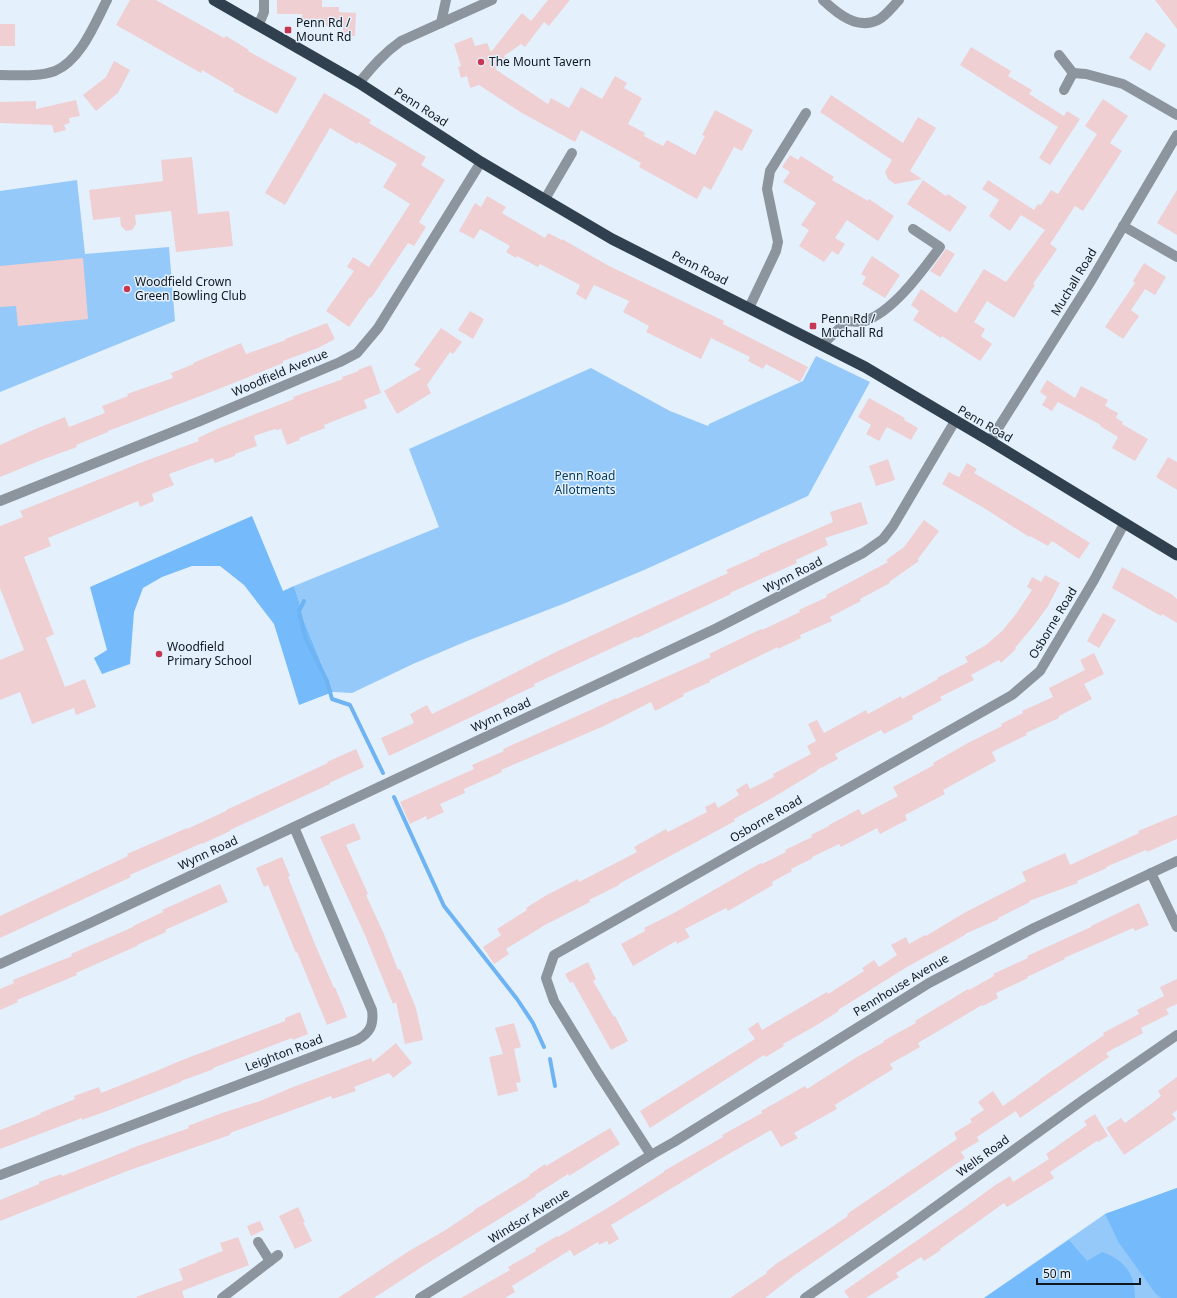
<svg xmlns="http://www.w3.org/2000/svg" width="1177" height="1298" viewBox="0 0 1177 1298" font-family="'Noto Sans',sans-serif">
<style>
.green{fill:#95c9fa}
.forest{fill:#75bbfb}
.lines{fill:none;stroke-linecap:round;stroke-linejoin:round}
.stream{stroke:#6eb3f2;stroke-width:4}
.building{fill:#efcfd1}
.minor{stroke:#8c949d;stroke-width:10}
.trunk{stroke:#30404e;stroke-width:11}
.poi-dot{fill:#c73752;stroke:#e4f1fd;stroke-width:1.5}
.labels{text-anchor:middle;stroke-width:3;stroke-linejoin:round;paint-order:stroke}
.poi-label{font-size:12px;fill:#10171e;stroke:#e4f1fd;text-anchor:start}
.street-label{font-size:12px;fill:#10171e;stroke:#e4f1fd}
.park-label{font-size:12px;fill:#053c64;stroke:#e4f1fd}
</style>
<rect width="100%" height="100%" fill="#e4f1fd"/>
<!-- green -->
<g class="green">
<path d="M77,180L85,254L169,247L175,321L0,392V191Z"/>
<path d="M816,356L870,382L808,496L644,570L563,604L467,641L413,664L352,693L333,692L302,616L299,601L294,586L439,527L409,449L591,368L670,411L708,426L709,424L803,381Z"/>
<path d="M1177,1188V1298H984L1105,1214Z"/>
</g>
<!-- forest -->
<g class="forest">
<path d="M252,516L283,591L294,586L299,601L302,616L333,692L299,705L274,624L244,585L220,566H192L162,577L143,588L134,612L130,664L102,674L94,658L107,650L90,587Z"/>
<path d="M1177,1188V1298H1161L1156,1294L1119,1243L1105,1214Z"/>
<path d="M1069,1240L1087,1261L1102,1252C1125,1260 1135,1274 1135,1298H984Z"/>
</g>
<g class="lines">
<!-- stream -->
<g class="stream">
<path d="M304,601L299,611L305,637L327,681L332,699L350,705L383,773"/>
<path d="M394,797L444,906L517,999L533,1023L544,1047"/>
<path d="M550,1059L555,1086"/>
</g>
</g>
<!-- building -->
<g class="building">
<path d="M130,0H156L224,38L226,36L249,50L248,51L297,78L277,114L233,91L234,89L202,70L201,73L116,25Z"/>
<path d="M277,0H322V7H339V12L356,13L355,36H343V26H326V21L302,22V14H277Z"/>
<path d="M548,0H570L549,26L544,22L525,47L521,44L504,56L506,59L495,69L548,104L551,98L569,108L581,87L602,99L615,76L627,83L624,88L642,98L628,124L645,133L644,136L663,146L667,140L695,155L705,136L702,135L715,110L753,130L742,151L734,147L711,190L704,186L697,199L639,167L641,163L581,130L575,142L522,113L479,85L470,88L467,76L461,78L458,67L461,66L454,44L472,37L475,46L487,43L491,52L522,13L531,21Z"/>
<path d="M1155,0H1177V29Z"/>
<rect x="0" y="24" width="15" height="22"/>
<path d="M1146,32L1166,45L1150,71L1129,58Z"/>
<path d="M971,47L1011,71L1008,76L1032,90L1029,94L1064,116L1067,111L1080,119L1050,165L1039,158L1058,127L960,65Z"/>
<path d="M114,61L130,70L118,93L96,111L83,95L106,77Z"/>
<path d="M324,93L371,120L369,123L426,157L421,165L445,180L419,222L426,227L414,246L408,243L371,298L370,297L349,327L326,311L354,271L347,267L353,257L369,267L410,204L383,187L397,164L358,142L357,144L330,128L285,205L265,193Z"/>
<path d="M831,95L903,143L918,117L936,128L910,171L922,179L895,184L888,179L885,172L892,160L820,112Z"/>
<path d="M1103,99L1128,116L1110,143L1122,151L1083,211L1075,206L1050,244L1057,249L1033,284L1035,285L1014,318L987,301L974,322L985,329L981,336L992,344L980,361L942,336L941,338L913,320L919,311L911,305L921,289L956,313L984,269L1006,282L1045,230L1021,215L1010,231L989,216L999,200L982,189L988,180L1034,210L1038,204L1041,205L1051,190L1058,194L1097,134L1085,126Z"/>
<path d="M76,100L80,116L69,118L70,123L64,125L66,130L54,133L52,125L0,123V102L36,101V109Z"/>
<path d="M790,155L798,160L801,156L834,177L832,180L868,201L869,199L894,216L878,241L847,220L835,238L845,244L838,255L832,251L824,262L799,246L809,230L801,225L816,203L783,182L790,172L782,167Z"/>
<path d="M192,157L198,214L229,211L233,246L176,252L171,211L135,215L136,224L132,230L126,231L121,226L120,217L93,220L89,190L163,181L161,160Z"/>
<path d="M923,180L946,196L948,194L967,207L950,232L907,204Z"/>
<path d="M1177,190V235L1157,223Z"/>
<path d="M487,196L506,207L502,213L545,238L548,233L562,240V239L609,266L724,321L723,324L808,367L800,382L766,364L763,369L748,361L750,357L711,338L701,359L646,332L649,326L623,312L629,301L594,285L586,300L576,294L580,285L540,264L538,267L517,256L516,258L506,252L510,246L480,229L474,239L459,231L475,203L481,207Z"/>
<path d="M946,249L955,254L940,277L930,271Z"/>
<path d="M872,256L900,275L885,298L862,284L866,277L861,274Z"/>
<path d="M83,258L88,319L18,326L16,306L0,307V266Z"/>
<path d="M1144,263L1166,277L1155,295L1145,289L1131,310L1139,316L1123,339L1105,327L1135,283L1133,281Z"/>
<path d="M470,311L484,319L473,339L458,330Z"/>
<path d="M327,323L335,339L318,348L283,361V363L211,392L108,431V432L76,445L77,447L44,459L0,477V445L33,430L65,417L69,427L105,413L102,406L128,396L127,394L173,378L171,373L194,364L193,363L241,343L246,354L286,340L285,339Z"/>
<path d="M441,328L462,342L453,354L450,352L427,385L431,393L397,414L384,391L421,369L414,365Z"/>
<path d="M371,365L381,393L364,400L367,408L324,425L325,428L299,438L300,440L287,445L281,429L276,430L275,429L254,436L257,446L235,454V456L215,463L213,458L169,474L174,485L152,494L154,501L140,507L138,501L48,538L51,546L24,557L54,634L46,638L65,687L85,679L96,707L76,715L74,708L32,724L20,692L0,700V660L24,650L0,588V526L23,517L20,511L145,461L199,441L198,438L217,429L294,399L293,397L343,379L342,377L359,371L358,370Z"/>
<path d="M1047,380L1075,398L1081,386L1108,400L1105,406L1118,413L1116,418L1123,422L1122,424L1148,439L1135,461L1112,448L1118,437L1100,426L1101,425L1058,402L1052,411L1042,405L1047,397L1040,392Z"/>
<path d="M869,398L905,418L904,420L918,428L911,440L887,427L879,441L866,434L871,425L858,417Z"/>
<path d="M1168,457L1177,462V490L1156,477Z"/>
<path d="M888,459L895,480L876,486L869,466Z"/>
<path d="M967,463L977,469L974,473L1027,504L1090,543L1079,559L1052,541L1048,546L1030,536L1029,537L984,508L942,484L949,472L959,477Z"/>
<path d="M861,502L868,524L825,538L828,545L796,560L797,563L763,578L730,593L731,594L637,638L636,637L534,684L535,686L505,700V701L389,756L381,738L414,723L410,714L427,705L432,714L469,696L560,650L728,573L726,570L760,555L759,554L833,522L830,512Z"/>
<path d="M924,520L939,531L918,559L919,561L889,582L890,583L860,599L861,601L830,617L832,621L800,635L801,638L778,649V647L710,680V682L683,694L684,696L655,711L651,702L604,726L501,770L502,772L464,789L465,793L440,804L444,812L427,820L426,816L410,824L400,802L474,769L472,765L504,751L503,749L595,708L616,698V699L711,657L709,654L761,629L762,630L800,612L799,610L827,597L826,595L888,562L886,560L904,547Z"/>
<path d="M1122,567L1173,595V596L1177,599V623L1162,614L1161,616L1112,588Z"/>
<path d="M1045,575L1060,583L1048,606L1035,624L1015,648L1016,649L1001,663L999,660L971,675L974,680L940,697L942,700L912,716L913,719L884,734L881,730L835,754L838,759L817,770V771L772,798L734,819L735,821L646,869L619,884V885L589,900L590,902L545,925L506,949L509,954L494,964L483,947L501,935L497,929L527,910L526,908L545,896L578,879L579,882L637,852L634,847L666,829L668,832L707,812L705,807L715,802L718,808L739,795L736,790L747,783L750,789L774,777L773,774L811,754L807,746L816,741L808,724L817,720L824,733L866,710L868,714L901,696L902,699L938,679L937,678L968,662L965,657L986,645L1002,631L1016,614L1032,590L1027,587L1032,577L1041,582Z"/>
<path d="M1103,613L1116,620L1099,648L1087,641Z"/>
<path d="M1094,653L1104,674L1084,684L1092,699L1059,716V718L1026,733L1027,735L992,752L996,761L943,790L945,794L905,815L907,820L880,834L877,828L841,847L839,844L812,857L813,858L791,869L792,871L772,882L773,885L728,911L726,908L685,929L690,937L677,944L676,941L633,966L621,944L645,931L644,928L672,914L761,863L762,864L786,852L785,850L812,837L811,835L829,826V825L859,809L862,815L898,796L893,787L934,765L933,763L966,744L1002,726L1001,724L1023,713L1022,711L1053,697L1049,688L1085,670L1080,660Z"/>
<path d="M356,749L364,767L329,783L330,784L230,830V831L202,844V843L130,875L131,877L0,938V916L128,856L127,854L187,828V829L226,811V810L328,763L327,762Z"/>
<path d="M1177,815V839L1147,852L1146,850L1106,867L1107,868L1077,881L1078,883L1029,901L1030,902L998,918L999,919L965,934V935L907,967L838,1010L839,1011L817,1025L783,1044L784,1046L766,1057L764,1055L650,1128L640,1111L755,1039L748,1029L758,1022L762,1030L827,992L828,994L864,971L862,968L874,960L879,967L897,955L891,945L906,937L909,944L925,935L926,936L964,913L1026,881L1022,872L1065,853L1070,865L1139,833L1138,831Z"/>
<path d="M354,823L361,839L346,845L368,894L366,895L384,934L398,970L400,969L416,1008L423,1040L405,1044L396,1002L393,1004L365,935L320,837Z"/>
<path d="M282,857L290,876L288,877L314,942L334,988L335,987L347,1017L327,1025L297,952L296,953L268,885L264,887L256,868Z"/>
<path d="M220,884L228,902L165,930L166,932L137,945V946L76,973L77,975L17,1000L18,1002L0,1010V989L14,983L13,980L72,956L71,954L133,927V926L163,912L162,910Z"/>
<path d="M1139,903L1149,925L1135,931L1133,928L1064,958L1065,959L1027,977L1028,978L996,993L998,998L983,1006L982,1005L918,1043L920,1047L890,1064L893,1069L835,1105L837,1109L794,1133L798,1138L781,1147L771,1130L725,1156L611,1225L619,1239L609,1245L607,1241L599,1245L598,1242L574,1256L570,1250L512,1286L515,1292L505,1298H461L510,1270L508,1267L536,1251L535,1249L557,1236L558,1237L606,1209L664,1172V1171L723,1137L722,1135L762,1113L761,1111L805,1086L807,1089L857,1057L884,1042L883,1041L916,1023L915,1021L968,989L969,990L994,976L993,974L1028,958L1027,956L1091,927V926Z"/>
<path d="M588,962L596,979L593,981L614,1017L615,1016L628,1041L611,1050L573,982L570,983L565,974Z"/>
<path d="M1177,979V1004L1166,1009L1169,1014L1141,1028L1143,1033L1106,1053L1109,1057L1020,1118L1016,1111L977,1137L979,1141L961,1152L965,1158L796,1274L765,1298H730L767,1273L766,1272L776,1264L832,1227L848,1216L847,1214L957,1139L954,1133L972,1122L970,1119L984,1110L978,1102L993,1091L1003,1106L1040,1080V1079L1104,1035L1103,1033L1139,1014L1137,1010L1164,996L1160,987Z"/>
<path d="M300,1012L308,1034L293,1040L292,1038L213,1068L214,1069L181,1081V1082L107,1111L82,1120V1118L0,1149V1130L41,1114L40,1113L75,1099L74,1096L99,1087L101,1093L159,1070L177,1062L285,1021V1018Z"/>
<path d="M514,1023L521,1047L514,1049L521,1082L516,1083L518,1091L498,1096L489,1057L503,1054L495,1028Z"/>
<path d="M396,1043L412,1063L393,1078L389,1073L354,1087L356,1091L332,1099L331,1096L230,1133V1135L130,1170L0,1221V1200L39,1184V1182L61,1174L62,1176L129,1150V1149L189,1128L188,1126L222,1113L260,1101L293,1087L371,1058L373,1062Z"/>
<path d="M1177,1077V1110L1172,1114L1176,1119L1124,1155L1106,1128L1121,1118L1125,1123L1151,1104L1161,1096L1158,1091Z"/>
<path d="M1095,1114L1108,1136L1098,1142L1097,1141L1050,1172L1054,1178L1007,1207L1004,1203L940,1249L941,1250L924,1261L921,1257L896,1273L899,1277L866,1298H849L844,1291L964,1208L994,1186L1010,1176L1013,1182L1049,1159L1046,1154L1087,1125L1084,1121Z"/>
<path d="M610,1128L620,1144L569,1176L568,1174L535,1195L536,1196L420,1268L374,1298H338L409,1251L444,1231L474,1211V1210L530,1176L529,1175L545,1164L546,1166Z"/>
<path d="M298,1207L305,1222H303L312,1241L295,1249L279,1216Z"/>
<path d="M260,1221L264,1230L251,1236L247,1226Z"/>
<path d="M238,1237L249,1265L182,1291L184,1298H137L136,1297L183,1280L179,1269L197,1262V1261L223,1251L220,1243Z"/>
</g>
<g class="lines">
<!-- minor -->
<g class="minor">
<path d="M823,0C838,14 857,30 878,20C886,16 893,6 899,0"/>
<path d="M441,23L446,0"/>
<path d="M259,24L264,12V0"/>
<path d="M1059,55L1073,73L1064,90"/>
<path d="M1073,73L1086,74L1123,84L1177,115"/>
<path d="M0,75C18,75 39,77 55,71C81,60 95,23 107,0"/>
<path d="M359,83C372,67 384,53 401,41L492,0"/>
<path d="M545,199L572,153"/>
<path d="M1123,226L1177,257"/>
<path d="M749,308L776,251L778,242L767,189L770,171L806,113"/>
<path d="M822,345L847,321C852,321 860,323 865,321C894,311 922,271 940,247L913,229"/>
<path d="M990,441L1091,281L1177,135"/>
<path d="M0,501L200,421L340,362L357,353L378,328L481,162"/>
<path d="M1151,873L1177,927"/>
<path d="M0,964L90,923L717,628L863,553L883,539L893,526L955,421"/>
<path d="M651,1155L598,1073L554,1001L546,978L554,955L1012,695L1040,671L1094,580L1124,524"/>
<path d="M0,1175L357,1040C370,1033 374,1025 372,1010L294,827"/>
<path d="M258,1242L270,1261"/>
<path d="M222,1298L278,1255"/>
<path d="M420,1298L651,1155L674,1142L929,983L1034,928L1177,861"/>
<path d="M805,1298L910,1225L1083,1100L1177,1035"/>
</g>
<!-- trunk -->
<path class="trunk" d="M214,0L359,83L481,162L612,239L865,367L990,441L1177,555"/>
</g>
<!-- markers -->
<g class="poi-dot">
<rect x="284" y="26" width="8" height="8" rx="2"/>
<circle cx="481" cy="62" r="4"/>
<circle cx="127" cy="289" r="4"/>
<rect x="809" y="322" width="8" height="8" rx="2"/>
<circle cx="159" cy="654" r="4"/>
</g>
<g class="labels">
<!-- poi labels -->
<g class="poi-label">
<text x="296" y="27">Penn Rd /<tspan x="296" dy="14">Mount Rd</tspan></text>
<text x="489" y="66">The Mount Tavern</text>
<text x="135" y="286">Woodfield Crown<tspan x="135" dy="14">Green Bowling Club</tspan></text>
<text x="821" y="323">Penn Rd /<tspan x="821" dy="14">Muchall Rd</tspan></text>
<text x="167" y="651">Woodfield<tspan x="167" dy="14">Primary School</tspan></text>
</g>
<!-- street labels -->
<g class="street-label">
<text transform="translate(421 107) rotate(33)" y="4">Penn Road</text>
<text transform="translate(700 268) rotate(27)" y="4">Penn Road</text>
<text transform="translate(1074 282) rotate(-59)" y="4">Muchall Road</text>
<text transform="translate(280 373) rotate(-23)" y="4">Woodfield Avenue</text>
<text transform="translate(985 424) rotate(30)" y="4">Penn Road</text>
<text transform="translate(793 575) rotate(-27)" y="4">Wynn Road</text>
<text transform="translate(1053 623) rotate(-59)" y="4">Osborne Road</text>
<text transform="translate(501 715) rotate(-25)" y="4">Wynn Road</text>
<text transform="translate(766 819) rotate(-30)" y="4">Osborne Road</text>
<text transform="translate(208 853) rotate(-25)" y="4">Wynn Road</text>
<text transform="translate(901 985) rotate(-31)" y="4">Pennhouse Avenue</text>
<text transform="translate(284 1053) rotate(-21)" y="4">Leighton Road</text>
<text transform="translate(983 1156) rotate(-36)" y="4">Wells Road</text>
<text transform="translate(529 1216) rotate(-32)" y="4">Windsor Avenue</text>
</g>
<!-- park labels -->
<g class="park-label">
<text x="585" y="480">Penn Road<tspan x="585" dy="14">Allotments</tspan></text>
</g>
</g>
<!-- scale -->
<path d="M1037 1278v6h103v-6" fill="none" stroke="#10171e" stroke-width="2"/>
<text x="1043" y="1278" font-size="12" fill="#10171e" stroke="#e4f1fd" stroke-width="3" paint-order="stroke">50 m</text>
</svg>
